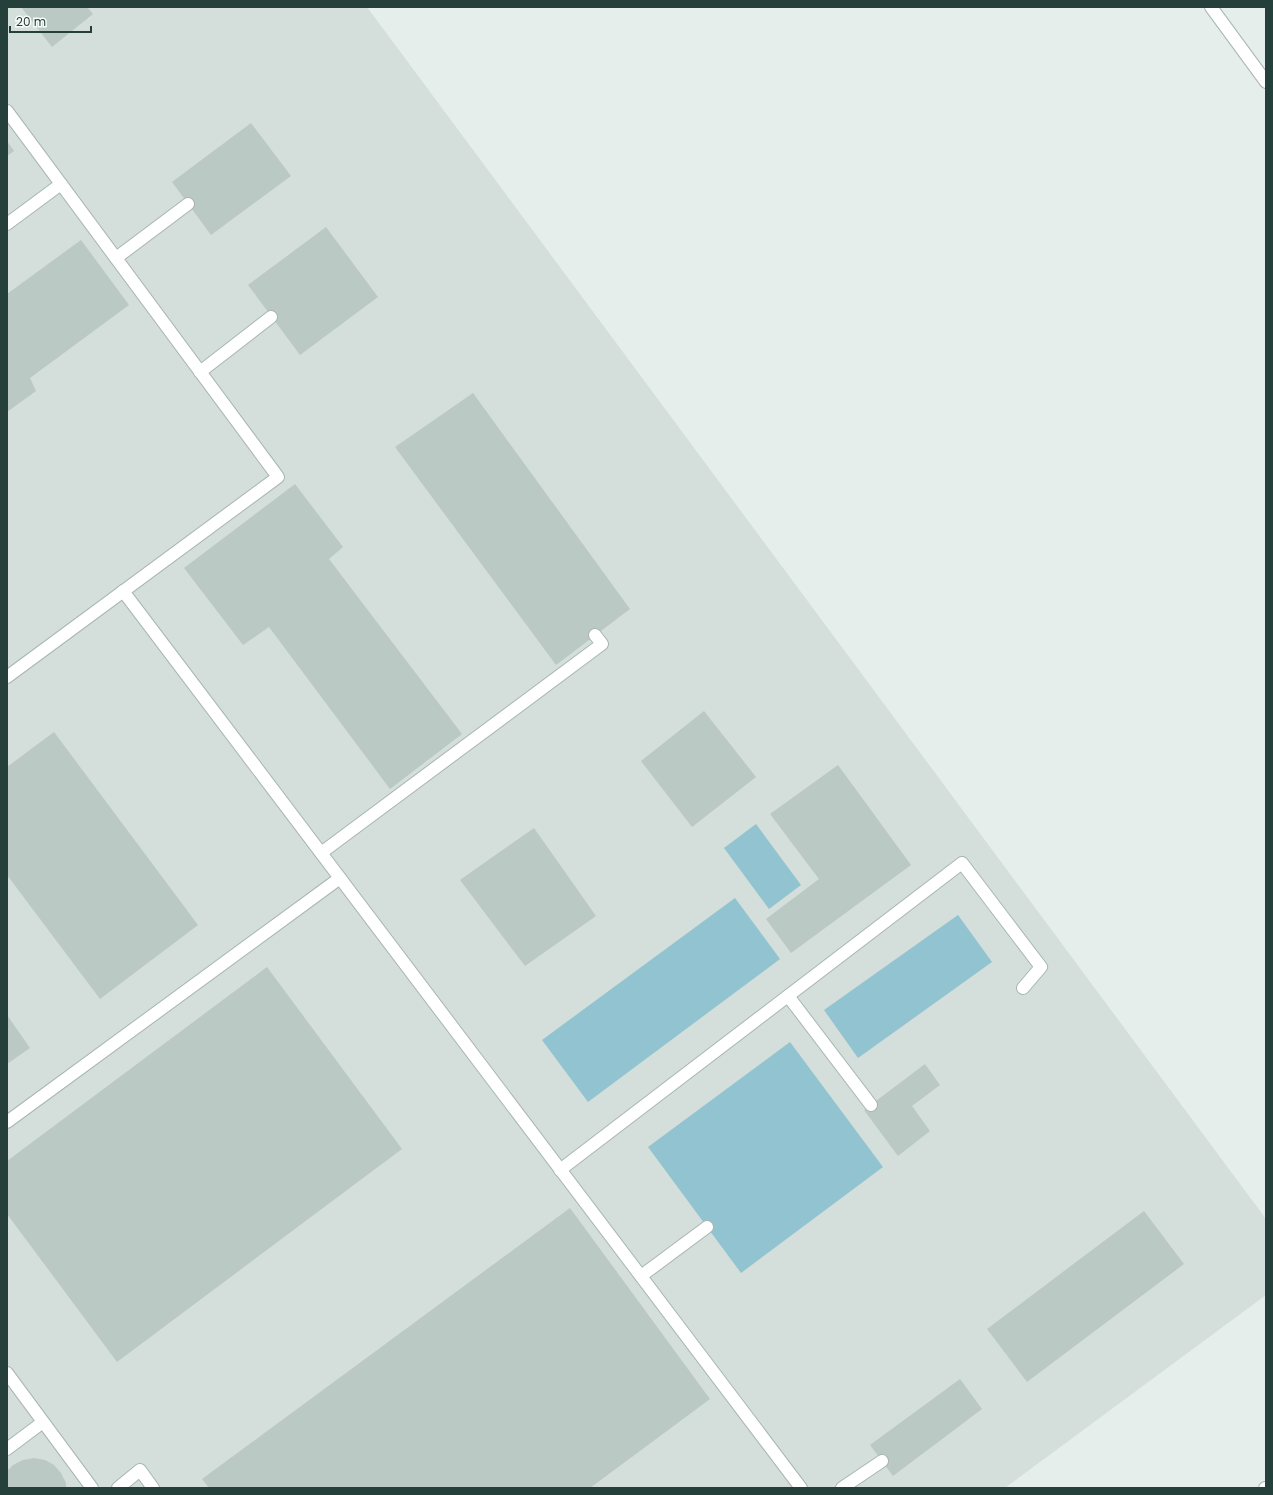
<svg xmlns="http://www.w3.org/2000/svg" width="1273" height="1495" viewBox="0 0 1273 1495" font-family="Poppins,sans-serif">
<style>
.built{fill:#d4deda}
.water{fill:#91c4d0}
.building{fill:#bbc9c4}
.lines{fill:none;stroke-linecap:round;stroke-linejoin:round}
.minor-casing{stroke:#a8b6b2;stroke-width:14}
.minor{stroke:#fff;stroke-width:12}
</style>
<rect width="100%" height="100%" fill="#e6eeeb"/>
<!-- built -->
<path class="built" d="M7,7H367L1266,1219V1295L1005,1488H7Z"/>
<!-- water -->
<g class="water">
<path d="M756,824L801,885L769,909L724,848Z"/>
<path d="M735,898L780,959L588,1102L542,1040Z"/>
<path d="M958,915L992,962L858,1058L824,1010Z"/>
<path d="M790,1042L883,1167L741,1273L648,1147Z"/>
</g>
<!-- building -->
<g class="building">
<path d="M21,7H87L93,14L52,47Z"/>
<path d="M251,123L291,176L211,235L172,182Z"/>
<path d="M7,141L14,151L7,156Z"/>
<path d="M326,227L378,297L300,355L248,285Z"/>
<path d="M81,240L129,305L30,378L36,391L7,412V294Z"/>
<path d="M473,393L630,609L556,665L395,447Z"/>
<path d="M295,484L343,547L329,559L462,734L390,789L269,627L243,645L184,568Z"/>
<path d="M704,711L756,777L692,827L641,761Z"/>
<path d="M54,732L198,925L100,999L7,875V767Z"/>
<path d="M838,765L911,865L791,953L766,919L819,879L770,814Z"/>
<path d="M534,828L596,916L525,966L460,880Z"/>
<path d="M267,967L402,1149L117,1362L7,1214V1161Z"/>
<path d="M7,1015L30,1048L7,1064Z"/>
<path d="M925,1064L940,1085L912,1106L930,1131L898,1156L864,1110Z"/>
<path d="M570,1208L710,1399L590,1488H209L202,1479Z"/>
<path d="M1144,1211L1184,1264L1027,1382L987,1329Z"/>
<path d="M960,1379L982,1409L893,1476L870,1445Z"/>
<path d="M34,1458L45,1460L54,1465L61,1473L66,1483V1488H7V1471L13,1465L23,1460Z"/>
</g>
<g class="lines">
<defs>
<g id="minor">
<path d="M1211,7L1266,82"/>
<path d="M7,111L278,477L7,677"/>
<path d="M7,224L61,184"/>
<path d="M116,258L188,204"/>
<path d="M200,372L271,317"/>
<path d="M123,591L801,1488"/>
<path d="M321,853L602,644L595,635"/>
<path d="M788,996L871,1105"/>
<path d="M7,1122L340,878"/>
<path d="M560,1170L962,863L1041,967L1023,988"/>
<path d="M641,1276L707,1227"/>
<path d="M7,1373L92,1488"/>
<path d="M7,1449L43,1422"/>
<path d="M118,1488L140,1470L153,1488"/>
<path d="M842,1488L882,1461"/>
<path d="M1265,1488H1266"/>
</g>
</defs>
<!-- minor casing -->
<use href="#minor" class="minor-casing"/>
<!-- minor -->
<use href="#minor" class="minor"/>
</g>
<!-- border -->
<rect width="1273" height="1495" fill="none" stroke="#25403a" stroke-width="16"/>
<!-- scale -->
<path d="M10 26v6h81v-6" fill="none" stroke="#25403a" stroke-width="2"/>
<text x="16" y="26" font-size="12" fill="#25403a" stroke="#f7fbf9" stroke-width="3" paint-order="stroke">20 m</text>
</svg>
